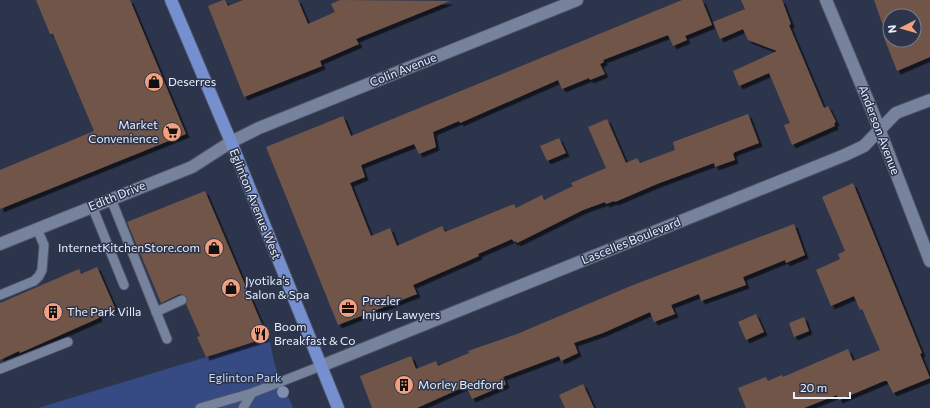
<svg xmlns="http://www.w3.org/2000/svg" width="930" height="408" viewBox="0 0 930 408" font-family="Commissioner,sans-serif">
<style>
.green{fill:#364b83}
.building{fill:#715549;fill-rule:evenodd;filter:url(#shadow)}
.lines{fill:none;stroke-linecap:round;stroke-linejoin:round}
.lane-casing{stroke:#4b5366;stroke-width:11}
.street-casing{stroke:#4b5366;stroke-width:14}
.primary-casing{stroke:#4b5366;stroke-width:14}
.lane{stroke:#77829d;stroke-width:9}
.street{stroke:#77829d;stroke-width:12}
.primary{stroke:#768fcf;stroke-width:12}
.tree{fill:#808dad}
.labels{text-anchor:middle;stroke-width:3;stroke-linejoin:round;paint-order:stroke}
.street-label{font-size:12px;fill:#e8effd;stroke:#2c354c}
.poi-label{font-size:12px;fill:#e8effd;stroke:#2c354c;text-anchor:start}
.park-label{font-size:12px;fill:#c4d5fc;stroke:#2c354c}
</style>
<defs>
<filter id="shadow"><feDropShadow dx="3.5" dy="3.5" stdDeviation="0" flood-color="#0009"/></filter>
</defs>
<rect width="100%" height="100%" fill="#2c354c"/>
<!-- green -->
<path class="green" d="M269,338L275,366L293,408H38Z"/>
<!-- building -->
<g class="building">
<path d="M36,0H130L186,134L0,209V170L94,131L53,34H50Z"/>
<path d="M223,0H225L228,6L243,0H298L308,24L335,12L331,4L340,0L450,1L356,39L359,44L320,61L322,66L244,97L208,6Z"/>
<path d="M682,0H702L712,25L685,36L687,40L673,46L668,35L603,60L604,62L600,64L605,74L590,80L589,78L562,89L558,80L460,123L459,121L433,132L436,147L419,154L414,144L361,165L365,177L350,183L371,236L390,228L397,246L442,226L445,232L514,204L516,208L542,195L544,200L573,186L571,183L606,168L588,127L607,119L626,163L637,158L640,163L675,150L673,142L748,114L759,143L735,152L733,154L735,160L715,167L714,163L657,184L615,202L614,201L606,204L605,202L583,210L517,243L516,241L514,242L512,239L478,254L479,256L413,285L417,294L338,325L266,147L343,116L351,136Z"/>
<path d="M741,0H782L791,24L789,25L824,108L828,106L836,122L834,123L835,126L792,145L784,125L790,123L769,73L739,86L733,71L777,51L748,40L743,29L720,39L713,22L745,9Z"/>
<path d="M874,0H930V57L897,71L883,35L886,34ZM890,16H914V40H890Z"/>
<path d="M559,138L566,153L547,161L540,146Z"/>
<path d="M853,183L922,353L920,354L930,378L893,393L887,381H884L839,400L837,395L804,408H746L738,388L766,377L768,381L782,375L783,377L848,349L853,361L880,350L862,309L860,310L854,296L831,306L816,270L840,259L838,254L845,251L822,197Z"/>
<path d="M205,191L266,334L265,335L266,338L206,357L197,337L200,336L186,304L187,297L180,294L161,303L127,222Z"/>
<path d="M794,224L805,255L786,263L785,260L743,277L746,285L701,301L699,294L671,305L675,314L654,322L650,312L603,333L574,343L578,353L561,361L559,356L503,377L506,384L505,385L472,399L466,386L417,408H372L360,376L411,356L416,369L436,361L438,366L469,353L468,351L517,334L633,285Z"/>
<path d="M97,267L115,308L98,315L99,318L20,353L19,351L0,360V303L79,269L81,274Z"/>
<path d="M756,314L764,332L746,340L738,322Z"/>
<path d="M804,317L809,331L794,337L789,323Z"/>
<path d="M583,384L594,408H565L559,395Z"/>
</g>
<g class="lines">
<defs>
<g id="lane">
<path d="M111,199L167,339"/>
<path d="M92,206L124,285"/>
<path d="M0,295L34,281L39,276L42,270L44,245L37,229"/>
<path d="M156,312L182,300"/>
<path d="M0,369L68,342"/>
<path d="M200,408L252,393L321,366"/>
<path d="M243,408L252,393"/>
</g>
<g id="street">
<path d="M826,0L871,108L930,261"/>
<path d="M0,244L192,167L231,142L259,128L577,0"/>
<path d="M321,366L845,155L864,146L896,113L930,100"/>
</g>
<path id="primary" d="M171,0L231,142L338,408"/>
</defs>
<!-- lane casing -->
<use href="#lane" class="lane-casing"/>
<!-- street casing -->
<use href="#street" class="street-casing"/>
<!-- primary casing -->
<use href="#primary" class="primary-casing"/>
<!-- lane -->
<use href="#lane" class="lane"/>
<!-- street -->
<use href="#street" class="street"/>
<!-- primary -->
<use href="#primary" class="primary"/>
</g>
<!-- trees -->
<circle class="tree" cx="283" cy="392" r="6"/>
<!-- icons -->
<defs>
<symbol id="shop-disc" viewBox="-11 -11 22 22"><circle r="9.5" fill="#f2a17e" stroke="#2c354c"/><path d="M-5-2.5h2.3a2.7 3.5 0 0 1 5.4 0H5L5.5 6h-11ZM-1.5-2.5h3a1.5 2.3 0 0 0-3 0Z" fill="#111"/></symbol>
<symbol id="supermarket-disc" viewBox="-11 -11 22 22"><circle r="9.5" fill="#f2a17e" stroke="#2c354c"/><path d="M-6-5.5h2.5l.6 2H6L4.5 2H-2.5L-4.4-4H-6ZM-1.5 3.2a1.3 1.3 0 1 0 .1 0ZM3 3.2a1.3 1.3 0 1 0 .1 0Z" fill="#111"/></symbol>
<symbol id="office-disc" viewBox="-11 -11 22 22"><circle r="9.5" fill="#f2a17e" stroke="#2c354c"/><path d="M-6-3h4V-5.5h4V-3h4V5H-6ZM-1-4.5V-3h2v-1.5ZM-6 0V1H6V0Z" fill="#111"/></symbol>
<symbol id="building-disc" viewBox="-11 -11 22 22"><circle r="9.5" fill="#f2a17e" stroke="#2c354c"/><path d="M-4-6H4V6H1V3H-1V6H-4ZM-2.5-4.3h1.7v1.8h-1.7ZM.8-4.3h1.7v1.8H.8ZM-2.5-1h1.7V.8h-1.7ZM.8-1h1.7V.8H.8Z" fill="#111"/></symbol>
<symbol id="restaurant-disc" viewBox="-11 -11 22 22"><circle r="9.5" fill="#f2a17e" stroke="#2c354c"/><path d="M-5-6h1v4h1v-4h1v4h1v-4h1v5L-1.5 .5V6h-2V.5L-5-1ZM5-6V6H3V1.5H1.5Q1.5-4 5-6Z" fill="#111"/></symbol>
</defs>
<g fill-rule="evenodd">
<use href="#shop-disc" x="143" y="71" width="22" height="22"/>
<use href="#supermarket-disc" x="161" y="121" width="22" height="22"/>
<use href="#shop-disc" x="203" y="237" width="22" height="22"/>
<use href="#shop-disc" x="220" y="277" width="22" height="22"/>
<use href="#office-disc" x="337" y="297" width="22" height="22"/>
<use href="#building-disc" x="42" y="301" width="22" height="22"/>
<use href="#restaurant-disc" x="249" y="323" width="22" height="22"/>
<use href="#building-disc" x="393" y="374" width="22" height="22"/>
</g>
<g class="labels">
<!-- street labels -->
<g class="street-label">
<text transform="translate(403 70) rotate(-22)" y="4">Colin Avenue</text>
<text transform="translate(879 130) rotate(69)" y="4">Anderson Avenue</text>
<text transform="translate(117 196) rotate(-22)" y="4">Edith Drive</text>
<text transform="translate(255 204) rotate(68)" y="4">Eglinton Avenue West</text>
<text transform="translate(631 241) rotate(-22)" y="4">Lascelles Boulevard</text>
</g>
<!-- poi labels -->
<g class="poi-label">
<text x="168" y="86">Deserres</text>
<text x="158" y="129" text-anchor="end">Market<tspan x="158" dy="14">Convenience</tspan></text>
<text x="200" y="252" text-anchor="end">InternetKitchenStore.com</text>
<text x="245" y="285">Jyotika’s<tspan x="245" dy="14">Salon &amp; Spa</tspan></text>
<text x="362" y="305">Prezler<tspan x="362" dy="14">Injury Lawyers</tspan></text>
<text x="67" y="316">The Park Villa</text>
<text x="274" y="331">Boom<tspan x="274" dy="14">Breakfast &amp; Co</tspan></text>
<text x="418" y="389">Morley Bedford</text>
</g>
<!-- park labels -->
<g class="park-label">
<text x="245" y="382">Eglinton Park</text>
</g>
</g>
<!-- north arrow -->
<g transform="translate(902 28) rotate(264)"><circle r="19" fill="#2c354c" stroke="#777f93"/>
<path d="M0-3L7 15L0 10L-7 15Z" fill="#f2a17e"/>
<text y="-6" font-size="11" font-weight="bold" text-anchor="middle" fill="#e8effd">N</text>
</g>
<!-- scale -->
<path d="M794 392v6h56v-6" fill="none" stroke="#e8effd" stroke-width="2"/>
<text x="800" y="392" font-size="12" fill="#e8effd" stroke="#2c354c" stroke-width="3" paint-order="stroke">20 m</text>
</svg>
